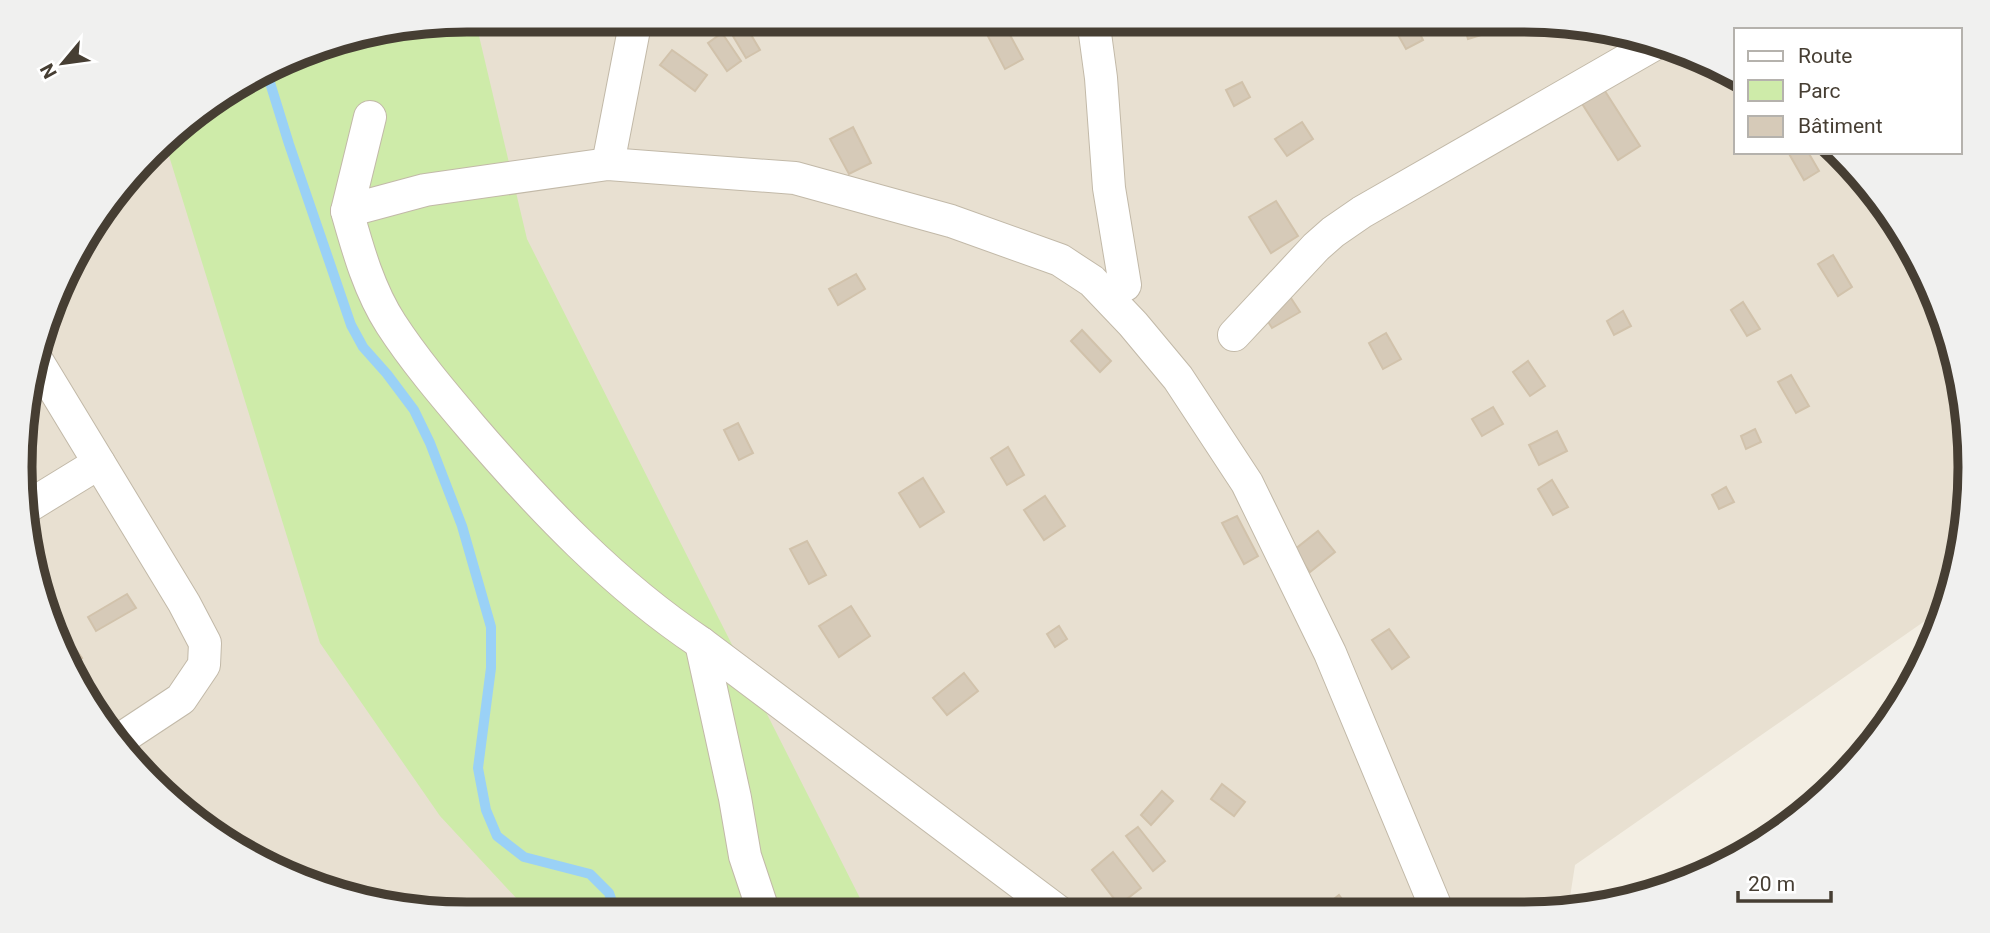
<svg xmlns="http://www.w3.org/2000/svg" width="1990" height="933" viewBox="0 0 1990 933" font-family="Roboto,sans-serif">
<style>
.residential{fill:#e8e0d1}
.green{fill:#ceeba9}
.lines{fill:none;stroke-linecap:round;stroke-linejoin:round}
.stream{stroke:#9ad1f6;stroke-width:10}
.building{fill:#d6cab8;stroke:#d1c2ab;stroke-width:2}
.minor-casing{stroke:#c2b9a8;stroke-width:34}
.minor{stroke:#fff;stroke-width:32}
.rim{fill:none;stroke:#463e33;stroke-width:9}
</style>
<rect width="100%" height="100%" fill="#f3eee3"/>
<!-- residential -->
<path class="residential" d="M467,19H1524L1695,53L1736,81V152H1841L1937,296L1971,467L1942,609L1575,865L1568,910L466,914L295,880L171,802L66,665L23,524L28,379L94,218L194,112L322,43Z"/>
<!-- green -->
<path class="green" d="M466,19H475L527,239L867,912L531,914L440,816L320,643L165,143L194,112L322,43Z"/>
<g class="lines">
<!-- stream -->
<path class="stream" d="M267,73L289,144L351,325L363,347L387,374L414,410L430,443L462,526L491,627V668L478,768L486,810L497,836L524,857L590,874L609,893L616,913"/>
</g>
<!-- building -->
<g class="building">
<path d="M979,19H1014L1004,24L1023,59L1005,69Z"/>
<path d="M1462,19H1477L1481,35L1468,39Z"/>
<path d="M744,23L760,50L746,58L730,31Z"/>
<path d="M1415,24L1423,40L1406,49L1397,33Z"/>
<path d="M722,33L741,61L727,71L708,43Z"/>
<path d="M672,50L707,75L695,91L660,65Z"/>
<path d="M1242,82L1250,97L1234,106L1226,90Z"/>
<path d="M1603,88L1640,146L1618,160L1581,102Z"/>
<path d="M1302,122L1313,139L1287,156L1275,139Z"/>
<path d="M853,127L871,163L849,174L830,139Z"/>
<path d="M1788,152H1808L1819,171L1804,180Z"/>
<path d="M1276,201L1298,236L1271,253L1249,217Z"/>
<path d="M1833,255L1852,287L1838,296L1818,264Z"/>
<path d="M856,274L865,289L838,305L829,289Z"/>
<path d="M1287,292L1300,312L1272,328L1260,309Z"/>
<path d="M1743,302L1760,329L1747,336L1731,310Z"/>
<path d="M1623,311L1631,326L1614,335L1607,321Z"/>
<path d="M1082,330L1111,361L1100,372L1071,341Z"/>
<path d="M1386,333L1401,359L1383,369L1369,343Z"/>
<path d="M1528,361L1545,386L1530,396L1513,372Z"/>
<path d="M1791,375L1809,406L1796,413L1778,382Z"/>
<path d="M1493,407L1503,424L1482,436L1472,419Z"/>
<path d="M738,423L753,453L739,460L724,430Z"/>
<path d="M1755,429L1761,442L1746,449L1741,436Z"/>
<path d="M1557,431L1567,451L1539,465L1529,445Z"/>
<path d="M1008,447L1024,475L1007,485L991,458Z"/>
<path d="M923,478L944,512L920,527L899,493Z"/>
<path d="M1552,480L1568,507L1553,515L1538,489Z"/>
<path d="M1726,487L1734,502L1719,509L1712,495Z"/>
<path d="M1045,496L1065,526L1044,540L1024,510Z"/>
<path d="M1237,516L1258,556L1244,564L1222,523Z"/>
<path d="M1318,531L1335,552L1310,572L1294,550Z"/>
<path d="M807,541L826,575L809,584L790,549Z"/>
<path d="M127,594L136,608L96,631L88,617Z"/>
<path d="M851,606L870,636L839,657L819,626Z"/>
<path d="M1059,626L1067,639L1055,647L1047,634Z"/>
<path d="M1389,629L1409,657L1392,669L1372,640Z"/>
<path d="M63,632L82,658L68,668L57,636Z"/>
<path d="M964,673L978,691L947,715L933,698Z"/>
<path d="M1222,784L1245,802L1234,816L1211,799Z"/>
<path d="M1162,791L1173,801L1151,825L1141,815Z"/>
<path d="M1138,827L1165,861L1153,871L1126,836Z"/>
<path d="M1113,852L1141,888L1119,905L1092,870Z"/>
<path d="M1339,895L1348,907L1343,911H1319Z"/>
</g>
<g class="lines">
<defs>
<g id="minor">
<path d="M1093,19L1101,78L1109,188L1125,285"/>
<path d="M370,117L347,211L425,190L608,164L795,178L951,221L1060,260L1092,281L1133,324L1178,378L1247,483L1330,653L1437,910"/>
<path d="M608,164L636,19"/>
<path d="M347,211C358,250 369,290 391,324C415,361 445,396 473,429C541,508 614,585 701,643L1059,912"/>
<path d="M1234,335L1316,247L1333,232L1362,212L1653,45"/>
<path d="M36,359L184,603L205,643L204,665L181,699L122,738"/>
<path d="M24,509L99,463"/>
<path d="M701,643L735,798L745,856L764,913"/>
</g>
</defs>
<!-- minor casing -->
<use href="#minor" class="minor-casing"/>
<!-- minor -->
<use href="#minor" class="minor"/>
</g>
<!-- crop -->
<path d="M0 0H1990V933H0ZM467 32H1523A435 435 0 0 1 1958 467V467A435 435 0 0 1 1523 902H467A435 435 0 0 1 32 467V467A435 435 0 0 1 467 32Z" fill="#f0f0ef" fill-rule="evenodd"/>
<path class="rim" d="M467 32H1523A435 435 0 0 1 1958 467V467A435 435 0 0 1 1523 902H467A435 435 0 0 1 32 467V467A435 435 0 0 1 467 32Z"/>
<!-- legend -->
<rect x="1734" y="28" width="228" height="126" fill="#ffffff" stroke="#b5b2ad" stroke-width="2"/>
<rect x="1748" y="51" width="35" height="10" fill="#ffffff" stroke="#b5b2ad" stroke-width="2"/>
<text x="1798" y="63" font-size="21" fill="#463e33">Route</text>
<rect x="1748" y="80" width="35" height="21" fill="#ceeba9" stroke="#b5b2ad" stroke-width="2"/>
<text x="1798" y="98" font-size="21" fill="#463e33">Parc</text>
<rect x="1748" y="116" width="35" height="21" fill="#d6cab8" stroke="#b5b2ad" stroke-width="2"/>
<text x="1798" y="133" font-size="21" fill="#463e33">Bâtiment</text>
<!-- north arrow -->
<g transform="translate(63 63) rotate(241)" stroke="#ffffff" stroke-width="5" paint-order="stroke">
<path d="M0-5L12 26L0 18L-12 26Z" fill="#463e33"/>
<text y="-10" font-size="19" font-weight="bold" text-anchor="middle" fill="#463e33">N</text>
</g>
<!-- scale -->
<path d="M1738 891v10h93v-10" fill="none" stroke="#463e33" stroke-width="3.5"/>
<text x="1748" y="891" font-size="21" fill="#463e33" stroke="#ffffff" stroke-width="5" paint-order="stroke">20 m</text>
</svg>
